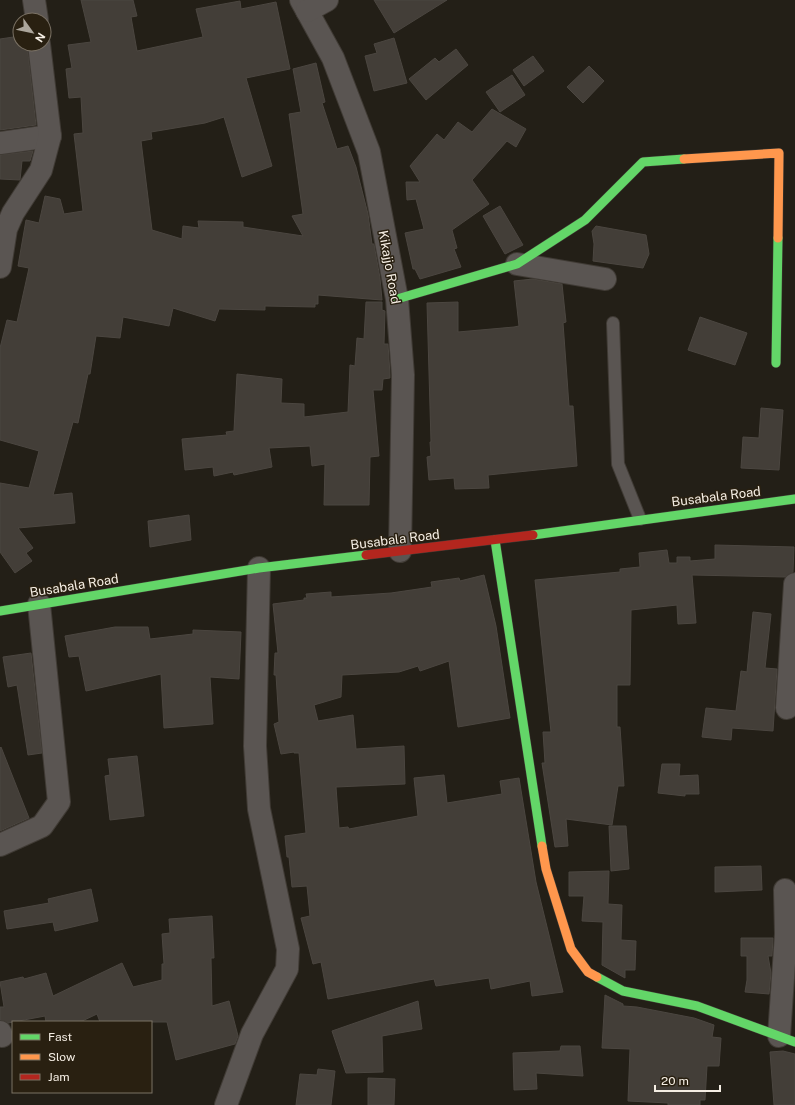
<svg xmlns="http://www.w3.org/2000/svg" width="795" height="1105" viewBox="0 0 795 1105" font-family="'Public Sans',sans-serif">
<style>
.building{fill:#433e38;stroke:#4b4640}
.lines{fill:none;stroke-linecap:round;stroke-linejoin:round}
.lane-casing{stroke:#403b35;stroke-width:14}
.street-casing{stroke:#403b35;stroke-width:24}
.fast-casing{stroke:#403b35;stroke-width:10}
.slow-casing{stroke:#403b35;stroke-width:10}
.jam-casing{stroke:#403b35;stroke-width:10}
.lane{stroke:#5a5552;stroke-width:12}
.street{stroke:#5a5552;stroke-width:22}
.fast{stroke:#63d668;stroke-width:9}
.slow{stroke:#ff974d;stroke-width:9}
.jam{stroke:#b3261e;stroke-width:9}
.labels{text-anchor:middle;stroke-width:3;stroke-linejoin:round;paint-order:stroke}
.street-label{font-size:13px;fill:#f5eee4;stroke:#292011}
</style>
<rect width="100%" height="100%" fill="#231f17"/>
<!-- building -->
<g class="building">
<path d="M81,0H133L137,16L131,17L137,51L203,37L196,9L240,1L241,9L276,2L290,69L246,78L272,166L242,177L224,117L205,123L151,132L152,139L141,141L152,230L182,239L183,226L199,228L198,221L243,222V227L303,236L292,216L303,214L289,114L301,112L293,69L316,63L325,102L322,103L337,149L348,146L356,167L368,214L372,244H374L380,278L382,300L318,295V304H315V307L265,306V310L219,309L215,321L173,308L169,326L123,317L120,338L96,336L90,374H88L78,423L73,422L53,495L72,493L75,523L18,528L33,548L26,553L32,561L15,573L0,552V483L29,488L39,451L0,440V348L7,320L17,322L29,268L18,266L26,220L39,223L45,196L60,199L64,214L83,211L74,134L83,133L81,97L69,98L66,69L72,68L68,45L91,42Z"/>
<path d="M374,0H447L394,33Z"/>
<path d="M20,36V44H27L36,125L0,130V39Z"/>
<path d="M394,38L407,83L374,91L365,56L377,53L374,44Z"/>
<path d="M456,49L468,65L426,100L409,79L435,58L439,62Z"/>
<path d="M533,56L544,71L524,86L513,70Z"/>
<path d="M589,66L604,81L583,103L567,87Z"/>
<path d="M512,75L525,95L500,112L486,92Z"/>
<path d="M492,109L526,129L516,147L507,141L472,180L489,204L452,230L457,248L454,249L461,267L420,279L415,269H413L405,233L424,229L416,199L407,200L406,182H420L410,166L437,134L444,140L458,122L472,132Z"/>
<path d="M33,151L30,161H22L20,180L0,179V155Z"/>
<path d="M500,206L523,245L505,254L483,216Z"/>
<path d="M596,226L646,235L649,254L643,268L593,261L594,244L592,231Z"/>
<path d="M533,279L562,284L566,322L563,323L566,364L569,406H573L577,466L488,475L489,488L455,489L454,478L429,480L427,457L431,456L430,442H431L427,303L458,302V332L514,327L519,326L514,281Z"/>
<path d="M366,302H382V310L385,311L384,344H388L390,375V378L383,379L382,390H373L379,456L370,457L369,505H324L325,464L312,466L310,446L269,448L272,467L234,475L233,472L214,476L213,467L185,470L182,439L227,435L226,432L234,431L237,374L282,379L281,403L304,404V417L348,412L350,365L355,366L357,338L364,339Z"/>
<path d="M700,317L747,333L735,365L688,350Z"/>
<path d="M761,408L783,410L779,470L741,468L743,437L759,438Z"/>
<path d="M189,515L191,540L150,547L148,521Z"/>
<path d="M715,545L794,547L793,572L785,577L692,575L696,623L678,624L677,605L631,610L630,685H617V727H620L624,786H618L612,825L566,819L568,846L555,847L542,763H545L543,732H551L535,580L620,572V569L640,567L639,553L667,550L669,563H677V557H690V561L715,559Z"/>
<path d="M484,575L496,626L510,718L458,727L449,661L420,671L418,666L399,672L342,675L341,697L314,705L318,721L353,715L356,749L404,746L405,784L336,787L339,828L348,827L349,829L418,816L414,778L444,775L447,803L502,794L500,781L519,778L536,882L563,992L532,996L530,981L491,989L489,978L436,986L434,979L328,999L321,962L313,964L301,918L310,916L307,886L292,887L289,857H287L285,836L306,833L299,753H294V752L281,754L274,724L279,722L276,675H274L275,653H278L273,604L304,600V598H307L306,594L331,592V597L391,593L432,587L431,582L459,578L460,581Z"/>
<path d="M753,612L771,614L765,668L777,669L773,731L732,728L731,740L702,737L706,708L736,711L741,671L747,672Z"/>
<path d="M115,627H148L150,639L193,634V630L241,632L239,679L210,677L213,724L164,728L161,674L86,691L79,656L69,657L65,636Z"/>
<path d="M31,653L42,753L28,755L17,685L8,687L3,657Z"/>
<path d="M1,747L29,818L0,831V748Z"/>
<path d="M137,756L144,816L110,820L105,776L110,775L108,759Z"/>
<path d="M662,764H680L679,776L698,775L699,794H685V796L658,793Z"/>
<path d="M609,826H626L629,869L611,871Z"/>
<path d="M761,866L762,890L715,892V867Z"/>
<path d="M609,871L608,904L622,905L621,940L636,941L635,970H625V978L602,965L603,922L582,921L584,896H569V872Z"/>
<path d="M91,889L98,921L55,931L53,922L7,929L4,911L49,903L48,899Z"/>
<path d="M212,916L214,958H211L212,1006L229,1001L238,1036L235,1044L176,1060L167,1022H100L97,1014L80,1022H46L45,1016L8,1023L0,1020V1007H4L0,982L23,977L24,979L46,973L53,996L122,963L133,987L162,980V964H164L162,934L170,933L169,919Z"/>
<path d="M741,938H773L772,956H768L771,973L769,994L745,992L747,980V956H741Z"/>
<path d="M605,995L623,1004V1006L637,1007L694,1018L714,1025L712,1037L721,1038L719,1066H707L705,1100H700V1105H668V1103L628,1101L630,1049L602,1048Z"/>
<path d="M418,1001L422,1029L382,1036L383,1072L346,1073L332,1031Z"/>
<path d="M561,1046H580L583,1076L536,1073L537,1089L514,1090L513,1053L560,1051Z"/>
<path d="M783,1051L795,1054V1105H774L770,1052Z"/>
<path d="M318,1069L335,1071L331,1105H296L300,1074L317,1075Z"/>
<path d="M368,1078L395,1079L394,1105H368Z"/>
</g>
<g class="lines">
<defs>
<path id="lane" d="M613,323L618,464L640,519"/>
<g id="street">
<path d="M34,0L37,20"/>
<path d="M301,0L333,58L369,152L397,299L403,375L400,551"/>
<path d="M307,11L327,0"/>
<path d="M0,143L50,136"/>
<path d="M517,264L605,279"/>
<path d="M0,267L6,229L13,213L41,170L50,136L39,44"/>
<path d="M787,708L795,584"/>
<path d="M0,845L42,826L59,802L39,604"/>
<path d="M0,1032L2,1036"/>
<path d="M779,1036L786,934L785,890"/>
<path d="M226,1105L252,1034L287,969L288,949L259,809L255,746L259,568"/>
</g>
<g id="fast">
<path d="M397,299L517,264L585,220L643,162L684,159"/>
<path d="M776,363L778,238"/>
<path d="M533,535L795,499"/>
<path d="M495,540L542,846"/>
<path d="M0,611L259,568L366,555"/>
<path d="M597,977L623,991L697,1006L795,1042"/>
</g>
<g id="slow">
<path d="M684,159L779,153L778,238"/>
<path d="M542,846L546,869L571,949L588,972L597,977"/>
</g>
<path id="jam" d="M366,555L533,535"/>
</defs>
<!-- lane casing -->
<use href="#lane" class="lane-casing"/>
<!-- street casing -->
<use href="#street" class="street-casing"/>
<!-- fast casing -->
<use href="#fast" class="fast-casing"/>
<!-- slow casing -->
<use href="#slow" class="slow-casing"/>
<!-- jam casing -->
<use href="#jam" class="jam-casing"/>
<!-- lane -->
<use href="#lane" class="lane"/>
<!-- street -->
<use href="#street" class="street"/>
<!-- fast -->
<use href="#fast" class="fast"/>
<!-- slow -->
<use href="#slow" class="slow"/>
<!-- jam -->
<use href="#jam" class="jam"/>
</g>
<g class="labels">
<!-- street labels -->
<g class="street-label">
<text transform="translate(390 267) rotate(80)" y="5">Kikajjo Road</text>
<text transform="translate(716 496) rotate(-7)" y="5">Busabala Road</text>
<text transform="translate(395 539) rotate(-7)" y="5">Busabala Road</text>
<text transform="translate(74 585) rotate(-9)" y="5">Busabala Road</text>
</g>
</g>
<!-- legend -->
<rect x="12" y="1021" width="140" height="72" fill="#292011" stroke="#7b7265"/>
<rect x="20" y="1034" width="20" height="6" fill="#63d668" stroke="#7b7265"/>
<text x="48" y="1041" font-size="12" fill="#f5eee4">Fast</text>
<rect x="20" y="1054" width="20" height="6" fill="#ff974d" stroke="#7b7265"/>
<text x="48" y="1061" font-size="12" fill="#f5eee4">Slow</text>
<rect x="20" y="1074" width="20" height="6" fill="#b3261e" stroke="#7b7265"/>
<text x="48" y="1081" font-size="12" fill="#f5eee4">Jam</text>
<!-- north arrow -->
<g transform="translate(32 32) rotate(123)"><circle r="19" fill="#292011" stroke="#7b7265"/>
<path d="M0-3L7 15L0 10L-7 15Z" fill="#aca69c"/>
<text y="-6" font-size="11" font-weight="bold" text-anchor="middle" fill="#f5eee4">N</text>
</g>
<!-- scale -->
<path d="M655 1085v6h65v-6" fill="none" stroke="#f5eee4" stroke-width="2"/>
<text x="661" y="1085" font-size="12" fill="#f5eee4" stroke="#292011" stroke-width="3" paint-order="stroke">20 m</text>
</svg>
